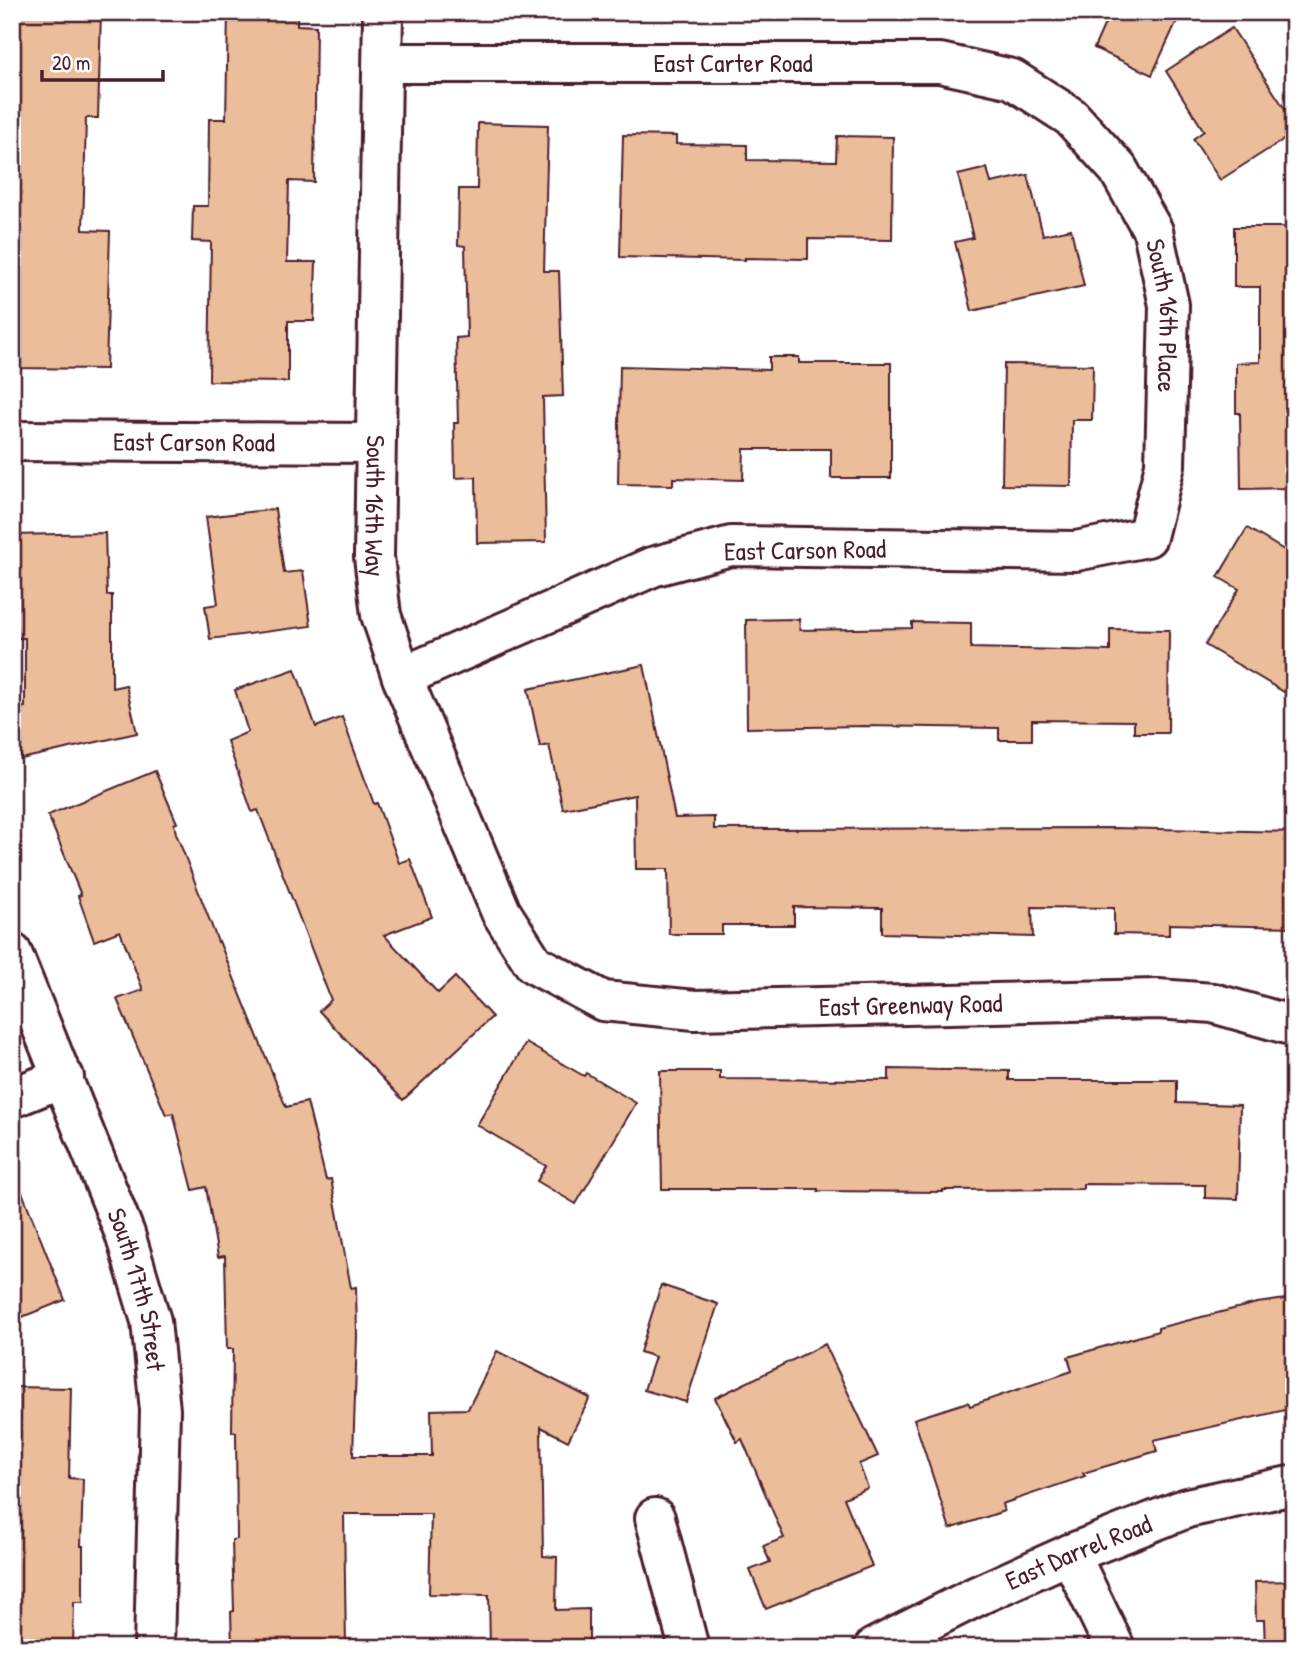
<svg xmlns="http://www.w3.org/2000/svg" width="1306" height="1660" viewBox="0 0 1306 1660" font-family="'Patrick Hand',sans-serif">
<style>
.building{fill:#ebbd9b;stroke:#4a1f2b;stroke-width:2}
.lines{fill:none;stroke-linecap:round;stroke-linejoin:round}
.street-casing{stroke:#4a1f2b;stroke-width:44}
.street{stroke:#fff;stroke-width:38}
.labels{text-anchor:middle;stroke-width:6;stroke-linejoin:round;paint-order:stroke}
.street-label{font-size:26px;fill:#4a1f2b;stroke:#fff}
</style>
<rect width="100%" height="100%" fill="#fff"/>
<filter id="ink" filterUnits="userSpaceOnUse"><feTurbulence type="fractalNoise" baseFrequency=".0143" numOctaves="2"/><feDisplacementMap in="SourceGraphic" scale="14" xChannelSelector="R" yChannelSelector="G"/><feConvolveMatrix kernelMatrix="1 2 1 2 8 2 1 2 1" color-interpolation-filters="sRGB"/></filter>
<g filter="url(#ink)">
<!-- building -->
<g class="building">
<path d="M12,12H101L98,118H86L83,230L110,231L106,369L12,368V229L15,137H12Z"/>
<path d="M228,12H297V25L316,26L314,182L289,181L287,262H316L314,321H288V382L209,381L211,242L192,241L193,206H208L209,119H226Z"/>
<path d="M1110,12H1181L1152,75L1094,48Z"/>
<path d="M1232,28L1294,123V133L1220,180L1193,139L1204,131L1166,71Z"/>
<path d="M478,123L548,125L544,271H559L563,396L543,397L546,542L477,543L476,477L455,478L454,423H458L456,338L467,337L465,246L458,245L459,189H477Z"/>
<path d="M623,135L676,136V144L747,145V160L836,161L837,136L893,137L892,240L808,239V259L745,258V260L620,257Z"/>
<path d="M987,168L991,183L1028,175L1043,235L1071,229L1084,286L972,311L955,242L973,238L958,175Z"/>
<path d="M1234,227H1294V488L1241,489L1240,413H1236V363L1260,362V287H1234Z"/>
<path d="M769,357H799V363H891V478H831V449H744L743,480L673,478V485L618,484L620,366L769,370Z"/>
<path d="M1004,364L1093,365L1092,420H1072L1071,486L1002,485Z"/>
<path d="M275,509L284,573L303,571L311,626L210,639L205,606L218,604L206,517Z"/>
<path d="M1247,528L1294,556V698L1205,645L1239,589L1218,577Z"/>
<path d="M105,533L107,595H112V688L126,685L137,733L21,759L12,710L25,707V638H12V535Z"/>
<path d="M799,619L800,630L912,628V622L971,623V648L1110,651V629L1169,630L1168,733H1134V721L1032,720V740H999V728L863,726L747,728L746,620Z"/>
<path d="M644,665L675,818L714,817V829L1115,828L1294,832V927L1169,924V935L1114,934V908L1032,907L1033,937L882,933V908L794,907V925H722V934H669L668,869H636L635,795L563,809L549,745L540,747L528,689Z"/>
<path d="M295,669L316,727L342,717L374,804L377,803L399,863L410,859L432,917L384,935L438,993L455,977L492,1017L403,1100L319,1011L331,1000L258,810L252,812L227,741L248,732L235,690Z"/>
<path d="M155,771L177,823L174,824L176,833L218,942L219,941L286,1107L307,1102L326,1180L331,1179L351,1288L356,1287L357,1336L353,1456H432L431,1410L468,1409L497,1351L590,1398L568,1441L541,1427L543,1556L557,1557L556,1610L589,1609V1648H490L489,1595L429,1594L431,1514H344L346,1648H232L231,1612L234,1611L232,1540L237,1539L236,1432H232L233,1349H227L225,1256L218,1257L206,1187L193,1190L173,1113L166,1115L117,999L143,990L120,931L94,941L78,896L81,895L48,815Z"/>
<path d="M526,1043L584,1076L586,1073L636,1103L576,1204L537,1181L546,1166L477,1125Z"/>
<path d="M889,1069L1009,1071V1080H1177V1103L1240,1105L1238,1199L1205,1198V1185L1083,1184V1189L943,1190V1192L818,1191V1189H662L660,1071H720V1079L889,1080Z"/>
<path d="M12,1172H14L65,1300L12,1321Z"/>
<path d="M661,1285L718,1304L686,1402L644,1390L655,1357L640,1352Z"/>
<path d="M1294,1298V1408L1154,1440L1157,1451L1083,1473L1085,1476L1002,1504L1004,1511L950,1529L914,1419L968,1402L970,1406L1072,1371L1068,1357L1158,1331V1328L1257,1303Z"/>
<path d="M825,1344L878,1456L859,1464L868,1488L844,1498L872,1566L766,1609L750,1570L770,1562L763,1546L784,1538L742,1439L737,1442L715,1398Z"/>
<path d="M12,1387L71,1388L69,1478L83,1479L81,1546H83V1602H74L73,1648H12Z"/>
<path d="M1294,1581V1648H1265L1264,1620H1256L1255,1582Z"/>
</g>
<g class="lines">
<defs>
<g id="street">
<path id="s1" d="M383,12L374,557L381,615L402,677L501,912L534,964L603,1001L695,1010L1158,999L1213,1003L1294,1026"/>
<path id="s2" d="M383,63H940L1012,79L1071,117L1118,169L1153,231L1169,305L1165,465L1147,537L1076,551L731,546L652,567L402,677"/>
<path id="s3" d="M12,441L375,443"/>
<path id="s4" d="M12,953L125,1234L151,1321L160,1410L154,1648"/>
<path d="M12,1098L64,1077"/>
<path d="M655,1518L689,1648"/>
<path d="M1070,1554L1115,1648"/>
<path id="s5" d="M874,1648L979,1595L1070,1554L1187,1508L1294,1485"/>
</g>
</defs>
<!-- street casing -->
<use href="#street" class="street-casing"/>
<!-- street -->
<use href="#street" class="street"/>
</g>
</g>
<g class="labels">
<!-- street labels -->
<g class="street-label">
<text dy="9" stroke="none"><textPath href="#s2" startOffset="350">East Carter Road</textPath></text>
<text dy="9" stroke="none"><textPath href="#s2" startOffset="928">South 16th Place</textPath></text>
<text dy="9" stroke="none"><textPath href="#s3" startOffset="182">East Carson Road</textPath></text>
<text dy="9" stroke="none"><textPath href="#s1" startOffset="494">South 16th Way</textPath></text>
<text transform="translate(805 550) rotate(-1)" y="9">East Carson Road</text>
<text dy="9" stroke="none"><textPath href="#s1" startOffset="1372">East Greenway Road</textPath></text>
<text dy="9" stroke="none"><textPath href="#s4" startOffset="360">South 17th Street</textPath></text>
<text dy="9" stroke="none"><textPath href="#s5" startOffset="226">East Darrel Road</textPath></text>
</g>
</g>
<!-- margin -->
<rect width="1306" height="1660" fill="none" stroke="#fff" stroke-width="42"/>
<rect x="21" y="21" width="1264" height="1618" fill="none" stroke="#4a1f2b" stroke-width="2.5" filter="url(#ink)"/>
<!-- scale -->
<path d="M42 70v10h121v-10" fill="none" stroke="#4a1f2b" stroke-width="3.5"/>
<text x="52" y="70" font-size="21" fill="#4a1f2b" stroke="#ffffff" stroke-width="5" paint-order="stroke">20 m</text>
</svg>
